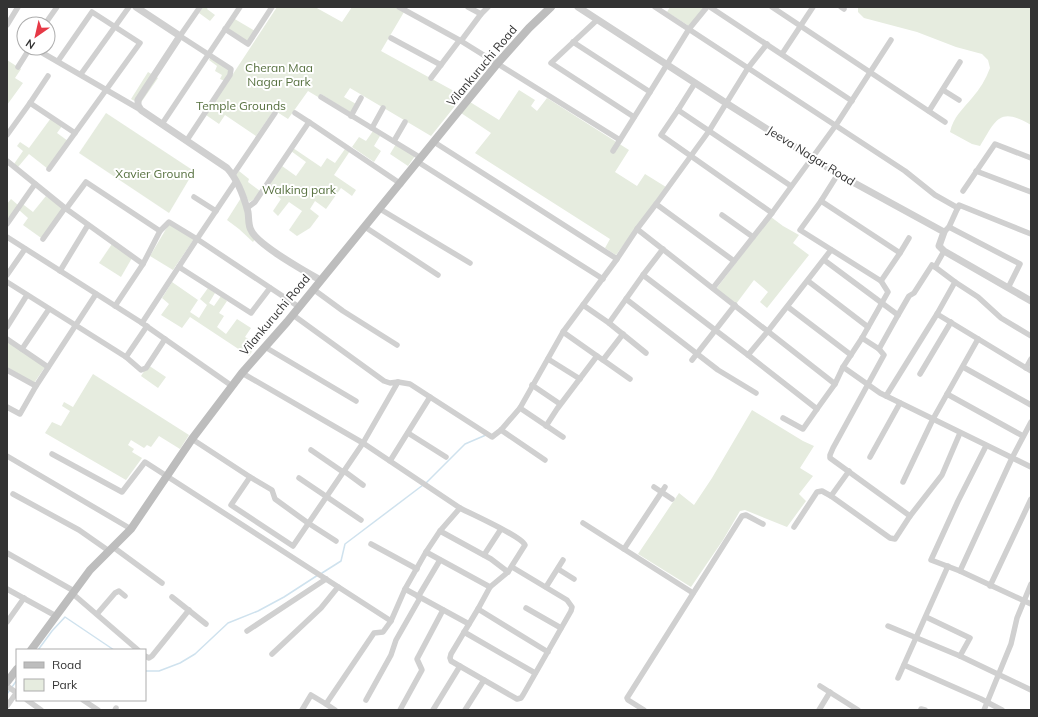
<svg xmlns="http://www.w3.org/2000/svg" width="1038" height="717" viewBox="0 0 1038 717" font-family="Mulish,sans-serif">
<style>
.green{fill:#e6ecdf}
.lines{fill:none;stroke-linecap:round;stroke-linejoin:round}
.stream{stroke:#cfe2ee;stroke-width:1.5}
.minor{stroke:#d0d0d0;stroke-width:5.5}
.tertiary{stroke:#d0d0d0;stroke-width:7}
.secondary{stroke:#bdbdbd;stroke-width:8}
.labels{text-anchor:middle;stroke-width:4;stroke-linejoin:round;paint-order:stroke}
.street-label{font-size:12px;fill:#333;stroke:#fff}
.park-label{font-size:12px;fill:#56703f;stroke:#fff}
</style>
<rect width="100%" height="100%" fill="#fff"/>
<!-- green -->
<g class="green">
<path d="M203,7H208L207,9L215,15L210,21L199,13Z"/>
<path d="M277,7H315L342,22L352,7H394L404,12L381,51L463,96L431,136L350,88L344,97L356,104L351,113L321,94L318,97L308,91L288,119L274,110L256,136L225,115L219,124L206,115Z"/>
<path d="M670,7H704L689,26L667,12Z"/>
<path d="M858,7H1031V125C999,106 996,120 980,146L972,144L950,132C953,117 963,109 972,98C980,89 986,79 990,68L988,60L982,54L956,47L917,32L864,18L858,12Z"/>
<path d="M233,18L255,31L248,42L227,28Z"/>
<path d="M211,57L230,70L225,81L220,79L222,75L215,71L217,66L209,60Z"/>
<path d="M7,60L21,69L15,78L23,83L7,105Z"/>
<path d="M148,72L158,78L140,104L131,99Z"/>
<path d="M519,90L535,100L531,106L537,111L547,98L629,150L615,172L637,186L645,174L666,187L616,255L605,248L610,239L475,153L491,133L461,113L470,102L499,120Z"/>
<path d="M106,113L194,171L169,213L79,153Z"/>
<path d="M51,118L62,126L57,133L68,141L48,169L29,154L18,167L14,164L23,151L17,146L20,142L29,148Z"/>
<path d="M373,131L380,136L374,146L381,151L374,162L352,147L359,137L366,141Z"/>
<path d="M396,144L415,156L408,166L390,154Z"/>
<path d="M293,148L321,167L327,158L335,163L345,149L350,151L334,175L356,190L352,196L341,188L326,209L315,201L310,209L319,216L310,228L297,236L289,230L302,211L289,202L278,216L273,211L281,199L267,188L282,166L296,176L306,162L291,151Z"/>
<path d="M239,171L249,179L248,182L260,191L253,200L249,202L236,175Z"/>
<path d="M46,196L66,211L44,240L23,225L28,218L19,210L12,220L7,216V204L11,199L18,205L20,202L33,212Z"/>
<path d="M241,198L255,239L253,242L239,229L227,220Z"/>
<path d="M771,217L783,226L799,235L793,243L809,255L767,308L760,302L768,292L754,280L736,304L716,289Z"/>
<path d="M169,224L194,239L173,270L150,256Z"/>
<path d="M112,244L132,258L121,277L99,263Z"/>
<path d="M172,282L198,300L190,312L199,318L207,305L200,299L208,288L215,293L209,303L214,306L221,296L227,301L219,313L224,316L217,327L226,334L237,319L251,328L245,337L257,344L249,356L190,317L182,328L161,315L169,304L162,298Z"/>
<path d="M7,341L45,367L34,383L7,367Z"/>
<path d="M148,365L166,377L158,388L141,376Z"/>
<path d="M93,374L189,435L180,449L159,436L151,447L147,445L144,448L131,440L128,445L134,449L132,452L142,458L126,480L45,433L52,422L61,426L70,411L62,406L64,402L73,407Z"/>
<path d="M752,410L803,441L814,446L800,468L813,476L799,494L806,501L787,527L745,510L740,511L723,540L691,587L638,554L679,493L694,505L712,478Z"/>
</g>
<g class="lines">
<!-- stream -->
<g class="stream">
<path d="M426,483L465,444L486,435"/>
<path d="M322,573L341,561L345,544L423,485"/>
<path d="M38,650L52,631L65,617L114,650"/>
<path d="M145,671H159L180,663L195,654L228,623L258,611L284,597L318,575"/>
<path d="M7,694L17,680"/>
</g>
<!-- minor -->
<g class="minor">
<path d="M399,7L461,41"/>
<path d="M468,7L481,14"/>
<path d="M488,7L481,14L461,41L620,140"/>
<path d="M655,7L905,171L935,195L958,208"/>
<path d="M710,7L852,101"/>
<path d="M772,7L945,122"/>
<path d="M841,7L844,9"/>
<path d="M597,20L551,63L634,117"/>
<path d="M45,24L57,7"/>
<path d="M7,25L18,7"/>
<path d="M225,29L248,44L272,7"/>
<path d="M391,38L441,65"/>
<path d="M573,42L650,92L613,151"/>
<path d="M34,48L141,110"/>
<path d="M782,54L813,7"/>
<path d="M18,67L30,48"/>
<path d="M81,74L129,7"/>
<path d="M431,78L459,41"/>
<path d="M943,90L959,100"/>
<path d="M650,92L689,29L707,7"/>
<path d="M321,97L421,158"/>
<path d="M30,103L48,76"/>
<path d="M678,110L695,83"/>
<path d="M929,111L960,62"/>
<path d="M295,113L309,122"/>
<path d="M351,116L361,98"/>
<path d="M162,124L240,7"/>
<path d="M372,128L383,108"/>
<path d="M7,135L30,103L75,133"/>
<path d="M187,140L230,75L231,69L180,36L200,7"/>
<path d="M394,141L405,122"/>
<path d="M434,142L617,259L637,229L656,204"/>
<path d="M7,161L65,208L143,264"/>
<path d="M418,162L603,279"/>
<path d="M49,169L140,43L92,12L58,61"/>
<path d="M976,171L1031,192"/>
<path d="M838,174L821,201L800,230L881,281L888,292L862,338L843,367L880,393L1031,467"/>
<path d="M233,175L275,113"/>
<path d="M963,191L995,144L1031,158"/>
<path d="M194,197L216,211"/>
<path d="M821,201L900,253L881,281"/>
<path d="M247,208L255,202L309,122L401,184"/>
<path d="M66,209L86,182L160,231"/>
<path d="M380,209L470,263"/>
<path d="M772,213L661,135L678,110L791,186"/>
<path d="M722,215L753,237"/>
<path d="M7,224L35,184"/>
<path d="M365,227L438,275"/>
<path d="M949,227L1020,264L1008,288"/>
<path d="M637,229L835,384L843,367"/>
<path d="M944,232L949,227L959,205L1031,234"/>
<path d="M7,237L142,323L232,386"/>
<path d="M43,239L65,208"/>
<path d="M663,249L643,275L748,355"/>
<path d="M831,250L768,331L748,355L817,409L835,384"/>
<path d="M944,251L935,267L955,282L937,314L1031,371"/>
<path d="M900,253L909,238"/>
<path d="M824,260L898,315L909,296L914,293L932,265L935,267"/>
<path d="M734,261L656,204L709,131L748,68L767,44"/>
<path d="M179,267L251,313L270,288"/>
<path d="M60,271L88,225"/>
<path d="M7,275L25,249"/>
<path d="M643,275L626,299L718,370L756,393"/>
<path d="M808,281L868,327"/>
<path d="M7,282L126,357L147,326"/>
<path d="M955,282L978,297L1001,318L1031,336"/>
<path d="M713,288L772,213L836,125L891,40"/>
<path d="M313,289L343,311L397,345"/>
<path d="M626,299L609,323L646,353"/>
<path d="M115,306L143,264L160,231L169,222L197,239L299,307"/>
<path d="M788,307L851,355"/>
<path d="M142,323L197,239L236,181"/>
<path d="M609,323L583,305L617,259"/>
<path d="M7,327L27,295"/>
<path d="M862,338L879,349L898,315"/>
<path d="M7,339L48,367"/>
<path d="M265,347L356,401"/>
<path d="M22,349L49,309"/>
<path d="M879,349L884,355L833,448L830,455V458L910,516L942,475L960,433"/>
<path d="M597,356L603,360L623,334"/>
<path d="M126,357L141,370L146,368L165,339"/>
<path d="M548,359L580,379"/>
<path d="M603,360L630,379"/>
<path d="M692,360L735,305"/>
<path d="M963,367L1031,405"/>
<path d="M1026,368L1031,359"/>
<path d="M7,370L36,386"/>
<path d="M242,373L363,443L460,508"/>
<path d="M920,374L951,322"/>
<path d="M398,382L410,384L430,397"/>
<path d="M532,385L560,404"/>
<path d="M947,394L1023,436"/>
<path d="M886,396L937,314"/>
<path d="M7,407L20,414L36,386L96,294"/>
<path d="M783,418L803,429L817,409"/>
<path d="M546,426L557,409L597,356L563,332"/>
<path d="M501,430L545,460"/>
<path d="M408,433L446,457"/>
<path d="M563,437L520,408L563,332L583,305"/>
<path d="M192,439L250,477L231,505L293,546L363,443L398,382L390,383L384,381L293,315"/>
<path d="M986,446L958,501L931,560L960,571L1031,604"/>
<path d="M311,450L343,472"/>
<path d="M52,454L122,492L145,462L391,621"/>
<path d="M7,456L131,529"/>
<path d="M870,457L900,403"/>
<path d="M390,461L430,397L492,437L501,430L520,408"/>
<path d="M344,471L363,485"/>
<path d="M849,471L831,496L890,538L895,539L910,516"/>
<path d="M250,477L272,490L275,499L308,523L336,541"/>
<path d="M299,478L361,520"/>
<path d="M903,482L933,419L978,339"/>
<path d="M654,487L672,499"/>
<path d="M13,494L79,530L109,551"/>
<path d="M583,523L693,593"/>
<path d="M794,527L817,492L822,491L831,496"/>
<path d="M440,531L491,559L508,572"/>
<path d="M371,544L417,569"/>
<path d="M113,547L162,583"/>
<path d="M624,549L665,487"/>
<path d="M426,552L490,587L478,609"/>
<path d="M7,553L74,591"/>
<path d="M484,555L501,529"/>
<path d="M512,567L567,600L572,607L571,611L523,695L521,698L517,699L451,661L450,658L451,654L478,609L548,652"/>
<path d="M558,569L574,579"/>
<path d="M960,571L1012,458L1031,422"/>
<path d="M990,586L1031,499"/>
<path d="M546,587L563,560"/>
<path d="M7,589L56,616"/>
<path d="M73,594L138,650"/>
<path d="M172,597L206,624"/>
<path d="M418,597L440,560"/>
<path d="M526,608L561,628"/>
<path d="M97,614L115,593L119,591L125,596"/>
<path d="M926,617L970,638L960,656"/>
<path d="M7,622L24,598"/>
<path d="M469,624L405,589L426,552L440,531L460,508C471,514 521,536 525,545L508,572L490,587"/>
<path d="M888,626L960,656L1031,690"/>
<path d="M247,631L326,579"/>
<path d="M464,632L535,673"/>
<path d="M272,654L321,608L338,587"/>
<path d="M145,656L149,658L152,656L189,610"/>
<path d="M904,665L981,699L1002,710"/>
<path d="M898,678L948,566"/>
<path d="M7,686L17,693"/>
<path d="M820,686L858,710"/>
<path d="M27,700L41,710"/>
<path d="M83,700L98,710"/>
<path d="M366,700L391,655L396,640L420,598"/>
<path d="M326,704L335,710"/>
<path d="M7,706L17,692"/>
<path d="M921,709L925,710"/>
<path d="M115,710L116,708"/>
<path d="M302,710L311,695L326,704L374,633L383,632L391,621L405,589"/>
<path d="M400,710L422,670L417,659L443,610"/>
<path d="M433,710L460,666"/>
<path d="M465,710L484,680"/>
<path d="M644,710L628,700L627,698L742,516L746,515L763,524"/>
<path d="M819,710L830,692"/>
<path d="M984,710L1011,644L1017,618L1031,584"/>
</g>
<!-- tertiary -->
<g class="tertiary">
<path d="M136,7L180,36L138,100V105L141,110L227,168C238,180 244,197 248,212C249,218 248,225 251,230C257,245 305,271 320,280"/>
<path d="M578,7L726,103L838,174L944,232L939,246L944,251L1031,301"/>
</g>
<!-- secondary -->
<g class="secondary">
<path d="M31,650L90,570L131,529L192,439L242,373L287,322L497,64L529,28L551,7"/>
<path d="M7,682L17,669"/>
</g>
</g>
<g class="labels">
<!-- street labels -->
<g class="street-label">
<text transform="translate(482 66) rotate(-50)" y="4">Vilankuruchi Road</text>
<text transform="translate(811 156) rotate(32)" y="4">Jeeva Nagar Road</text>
<text transform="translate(275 315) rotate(-50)" y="4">Vilankuruchi Road</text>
</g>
<!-- park labels -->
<g class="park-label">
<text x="279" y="72">Cheran Maa<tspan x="279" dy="14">Nagar Park</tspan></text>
<text x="241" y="110">Temple Grounds</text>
<text x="155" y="178">Xavier Ground</text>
<text x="299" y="194">Walking park</text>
</g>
</g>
<!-- border -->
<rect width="1038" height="717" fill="none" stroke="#333333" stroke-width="16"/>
<!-- legend -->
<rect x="16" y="649" width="130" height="52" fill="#ffffff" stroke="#adadad"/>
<rect x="24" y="662" width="20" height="6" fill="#bdbdbd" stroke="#adadad"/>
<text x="52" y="669" font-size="12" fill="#333333">Road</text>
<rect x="24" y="679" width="20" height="12" fill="#e6ecdf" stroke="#adadad"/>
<text x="52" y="689" font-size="12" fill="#333333">Park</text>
<!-- north arrow -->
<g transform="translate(36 36) rotate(214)"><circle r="19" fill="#ffffff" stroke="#adadad"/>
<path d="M0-3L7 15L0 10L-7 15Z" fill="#e63946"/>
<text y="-6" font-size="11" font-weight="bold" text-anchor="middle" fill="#333333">N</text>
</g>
</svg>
